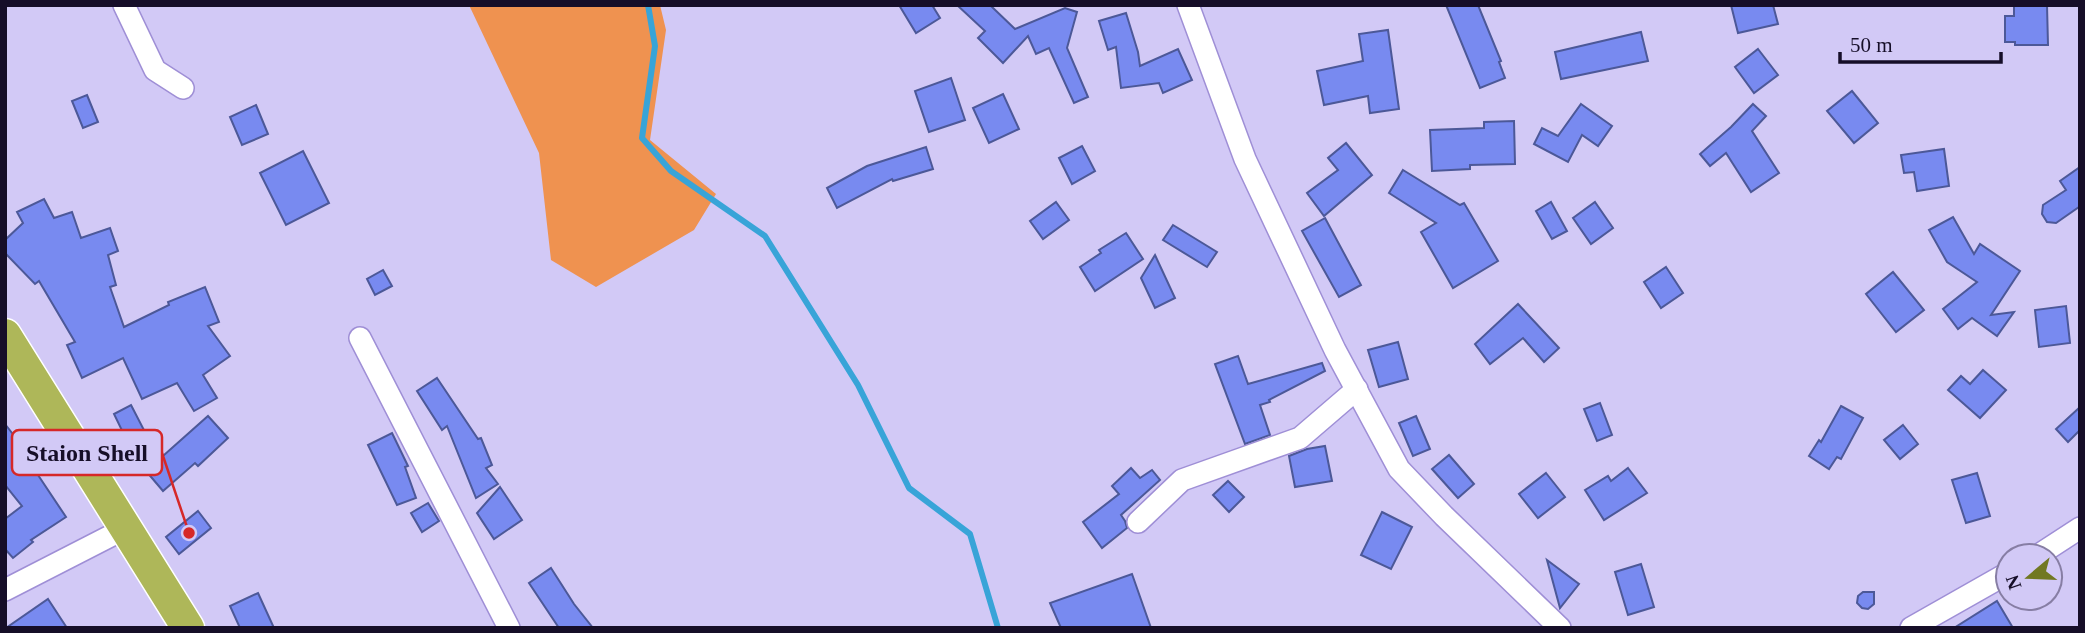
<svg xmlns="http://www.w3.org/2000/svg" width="2085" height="633" viewBox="0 0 2085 633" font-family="Georgia,serif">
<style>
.green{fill:#ef9250}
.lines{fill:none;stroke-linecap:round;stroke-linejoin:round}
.stream{stroke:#38a4d8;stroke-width:6}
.building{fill:#788af0;stroke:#4c5898;stroke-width:2}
.minor-casing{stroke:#9f8fd6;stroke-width:24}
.highway-casing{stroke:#fff;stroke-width:35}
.minor{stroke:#fff;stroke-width:21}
.highway{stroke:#aeb759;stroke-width:32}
.leader{fill:none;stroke:#d62828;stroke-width:2.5}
.callout-dot{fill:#d62828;stroke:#d2c9f6;stroke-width:2.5}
.callout{fill:#d2c9f6;stroke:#d62828;stroke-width:2.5}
.callout-label{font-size:24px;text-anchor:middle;font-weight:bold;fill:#160e28}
</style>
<rect width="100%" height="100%" fill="#d2c9f6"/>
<!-- green -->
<path class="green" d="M469,5H660L666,30L650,140L716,194L694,230L596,287L551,260L539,153Z"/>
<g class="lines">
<!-- stream -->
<path class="stream" d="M648,5L655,46L642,138L671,171L765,236L858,385L909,488L970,534L998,628"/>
</g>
<!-- building -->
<g class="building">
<path d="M899,5H932L940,18L916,33Z"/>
<path d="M957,5H990L1015,29L1065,8L1077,12L1067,48L1088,97L1074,103L1049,48L1036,54L1028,36L1003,63L978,38L985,31Z"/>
<path d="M1446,5H1478L1501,61L1499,62L1505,78L1480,88Z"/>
<path d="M1731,5H1773L1778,24L1738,33Z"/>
<path d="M2014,5H2047L2048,45H2015V42H2005V16H2014Z"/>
<path d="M1126,13L1138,52L1140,66L1178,49L1192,80L1163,93L1159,83L1121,88L1116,47L1108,50L1099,21Z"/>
<path d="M1388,30L1399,109L1370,113L1368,96L1324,105L1317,71L1363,61L1359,34Z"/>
<path d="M1641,32L1648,61L1561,79L1555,52Z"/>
<path d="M1758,49L1778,75L1754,93L1735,67Z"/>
<path d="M951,78L965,120L929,132L915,91Z"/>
<path d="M1852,91L1878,123L1854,143L1827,111Z"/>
<path d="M1003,94L1019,129L989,143L973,108Z"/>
<path d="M87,95L98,122L83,128L72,101Z"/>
<path d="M1581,104L1612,126L1598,146L1582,135L1568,162L1534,144L1542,128L1558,136Z"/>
<path d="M1753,104L1766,116L1752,131L1779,173L1751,192L1726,153L1710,166L1700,154L1731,127Z"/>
<path d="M256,105L268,134L242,145L230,117Z"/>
<path d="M1514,121L1515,164L1470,165V169L1432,171L1430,130L1484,128V122Z"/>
<path d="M1346,143L1372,175L1324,216L1307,193L1338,170L1328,158Z"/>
<path d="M1082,146L1095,171L1072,184L1059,158Z"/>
<path d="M926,147L933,169L893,181L892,179L837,208L827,188L867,166Z"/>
<path d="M1944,149L1949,186L1917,191L1914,172L1904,173L1901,155Z"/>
<path d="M303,151L329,203L286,225L260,173Z"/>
<path d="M2080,167V209L2079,207L2056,223L2047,222L2042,214L2043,205L2066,190L2060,181Z"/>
<path d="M1403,170L1460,205L1464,203L1498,261L1453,288L1421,232L1436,223L1389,193Z"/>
<path d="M44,199L54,218L72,212L81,238L110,228L118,251L108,255L116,285L110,287L124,327L169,305L168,302L205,287L219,322L208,326L230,356L203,375L217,398L194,411L177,383L142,399L123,358L82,378L67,345L75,342L39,281L35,284L5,253V240L23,223L17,212Z"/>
<path d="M1056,202L1069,220L1043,239L1030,221Z"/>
<path d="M1551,202L1567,231L1552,239L1536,211Z"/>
<path d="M1595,202L1613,228L1591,244L1573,218Z"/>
<path d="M1953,217L1974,254L1980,244L2020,271L1991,315L2014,312L1997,336L1972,318L1958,329L1943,309L1977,282L1947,262L1929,230Z"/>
<path d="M1325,218L1361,285L1339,297L1302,231Z"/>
<path d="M1173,225L1217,252L1207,267L1163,240Z"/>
<path d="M1126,233L1143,259L1095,291L1080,267L1101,253L1099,250Z"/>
<path d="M1155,255L1175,298L1155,308L1141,278Z"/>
<path d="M1666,267L1683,293L1661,308L1644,282Z"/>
<path d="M383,270L392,286L375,295L367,279Z"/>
<path d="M1893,272L1924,310L1896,332L1866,294Z"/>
<path d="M1518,304L1559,348L1544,362L1523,338L1490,364L1475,344Z"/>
<path d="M2066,306L2070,343L2039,347L2035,310Z"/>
<path d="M1398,342L1408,379L1379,387L1368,350Z"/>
<path d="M1238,356L1248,384L1322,363L1325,371L1269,400L1270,402L1260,405L1270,435L1245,444L1215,364Z"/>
<path d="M1983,370L2006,390L1980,418L1948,390L1961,376L1970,384Z"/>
<path d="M437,378L478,439L481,438L492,465L486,468L498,484L476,498L447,426L442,430L417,391Z"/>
<path d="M1600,403L1612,435L1597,441L1584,409Z"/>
<path d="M131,405L146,434L128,443L114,414Z"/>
<path d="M1841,406L1863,418L1841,459L1837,457L1829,469L1809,456L1819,440L1821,442Z"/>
<path d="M2080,407V430L2068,442L2056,429Z"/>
<path d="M208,416L228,438L198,466L195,463L163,491L146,471Z"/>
<path d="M1416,416L1430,449L1413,456L1399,423Z"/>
<path d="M5,424L40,469L36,472L66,517L31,540L33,542L13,558L5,549V519L22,506L5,485Z"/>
<path d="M1903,425L1918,444L1900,459L1884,440Z"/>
<path d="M392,433L408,466L405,467L416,498L397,505L368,445Z"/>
<path d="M1325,446L1332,481L1295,487L1289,456L1307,449Z"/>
<path d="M1449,455L1474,484L1458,498L1432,469Z"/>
<path d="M1131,468L1140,478L1152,470L1160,480L1121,515L1125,521L1127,528L1102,548L1083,522L1119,494L1112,486Z"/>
<path d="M1628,468L1647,493L1604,520L1585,490L1608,476L1611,481Z"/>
<path d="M1546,473L1565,497L1538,518L1519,494Z"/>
<path d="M1977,473L1990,516L1966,523L1952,480Z"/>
<path d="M1228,481L1244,497L1229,512L1213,495Z"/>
<path d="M500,487L522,520L494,539L477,513Z"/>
<path d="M428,503L439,521L422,532L411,513Z"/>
<path d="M198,511L211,528L179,554L166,537Z"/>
<path d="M1382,512L1412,527L1391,569L1361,555Z"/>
<path d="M1547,560L1579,584L1560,608Z"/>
<path d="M1641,564L1654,607L1628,615L1615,572Z"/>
<path d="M551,568L574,604L593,628H559L529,583Z"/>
<path d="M1132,574L1151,628H1061L1050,603Z"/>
<path d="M1863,592H1874V604L1868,609L1862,608L1857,603L1858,596Z"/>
<path d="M258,593L274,628H240L230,606Z"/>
<path d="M48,599L67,628H6Z"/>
<path d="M1997,601L2013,628H1954Z"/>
</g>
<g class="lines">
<defs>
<g id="minor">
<path d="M124,5L155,70L183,88"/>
<path d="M1188,5L1245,159L1335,350L1399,469L1444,516L1560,628"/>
<path d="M360,338L509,628"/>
<path d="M1138,522L1182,480L1300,438L1357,389"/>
<path d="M2037,556L2080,528"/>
<path d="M5,590L126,528"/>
<path d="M1911,628L2008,573"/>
</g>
<path id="highway" d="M5,335L188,628"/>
</defs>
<!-- minor casing -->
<use href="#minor" class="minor-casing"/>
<!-- highway casing -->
<use href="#highway" class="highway-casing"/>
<!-- minor -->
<use href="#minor" class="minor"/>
<!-- highway -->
<use href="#highway" class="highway"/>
</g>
<!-- callouts -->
<path class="leader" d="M189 533L162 453"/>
<circle class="callout-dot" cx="189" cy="533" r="7"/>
<rect class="callout" x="12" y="430" width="150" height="45" rx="7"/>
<g class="callout-label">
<text x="87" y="461">Staion Shell</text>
</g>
<!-- border -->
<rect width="2085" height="633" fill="none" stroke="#160e28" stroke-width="14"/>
<!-- north arrow -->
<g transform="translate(2029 577) rotate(251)"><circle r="33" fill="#d2c9f6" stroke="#877ea4" stroke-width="2"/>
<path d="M0-5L12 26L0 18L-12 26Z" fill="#717822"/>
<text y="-10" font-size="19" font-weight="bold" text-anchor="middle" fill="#160e28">N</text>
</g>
<!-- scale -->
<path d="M1840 52v10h161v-10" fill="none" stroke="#160e28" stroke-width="3.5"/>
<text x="1850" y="52" font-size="21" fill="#160e28" stroke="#d2c9f6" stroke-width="5" paint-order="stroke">50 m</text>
</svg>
